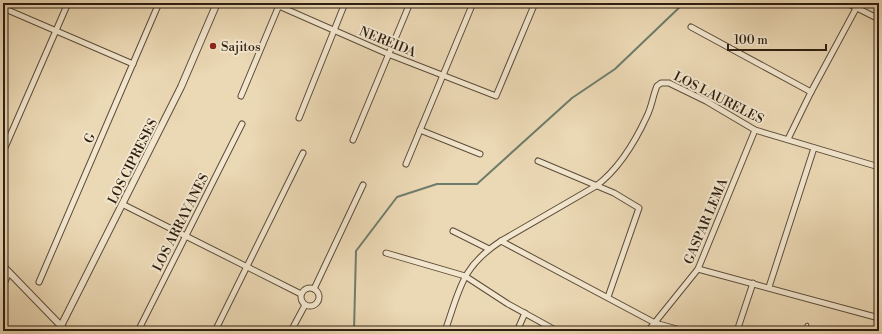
<svg xmlns="http://www.w3.org/2000/svg" width="882" height="334" viewBox="0 0 882 334" font-family="'Libre Bodoni',serif">
<style>
.lines{fill:none;stroke-linecap:round;stroke-linejoin:round}
.stream{stroke:#6e7c6b;stroke-width:2}
.service-casing{stroke:#5c4c39;stroke-width:4.5}
.minor-casing{stroke:#5c4c39;stroke-width:7}
.tertiary-casing{stroke:#5c4c39;stroke-width:8}
.service{stroke:#f2e6ce;stroke-width:2.5}
.minor{stroke:#f2e6ce;stroke-width:5}
.tertiary{stroke:#f2e6ce;stroke-width:6}
.poi-dot{fill:#8f2418;stroke:#f2e6ce;stroke-width:1.5}
.labels{text-anchor:middle;stroke-width:4;stroke-linejoin:round;paint-order:stroke}
.street-label{font-size:13px;fill:#2d1e10;stroke:#f2e6ce}
.poi-label{font-size:13px;fill:#2d1e10;stroke:#f2e6ce;text-anchor:start}
</style>
<rect width="100%" height="100%" fill="#ebd8b4"/>
<filter id="stains"><feTurbulence type="fractalNoise" baseFrequency=".005" numOctaves="4"/><feColorMatrix values="0 0 0 0 .2 0 0 0 0 .09 0 0 0 0 .02 0 0 0 .5 -.17"/></filter>
<radialGradient id="worn" r=".72"><stop offset=".6" stop-color="#630" stop-opacity="0"/><stop offset="1" stop-color="#630" stop-opacity=".3"/></radialGradient>
<g class="lines">
<!-- stream -->
<path class="stream" d="M354,331L356,251L397,197L437,184H477L572,98L615,69L684,3"/>
<defs>
<path id="service" d="M805,331L807,325"/>
<g id="minor">
<path d="M272,3L388,54L496,96L535,3"/>
<path d="M847,3L879,19"/>
<path d="M3,8L133,64"/>
<path d="M691,27L811,92"/>
<path d="M241,96L280,3"/>
<path d="M299,118L345,3"/>
<path d="M420,130L480,154"/>
<path d="M788,139L811,92L859,3"/>
<path d="M353,140L410,3"/>
<path d="M3,152L68,3"/>
<path d="M538,161L614,193L639,208L608,297"/>
<path d="M406,164L473,3"/>
<path d="M122,204L301,294"/>
<path d="M453,231L489,249"/>
<path d="M501,241L655,323L684,331"/>
<path d="M386,253L465,276L508,304L557,331"/>
<path d="M698,269L879,318"/>
<path d="M39,282L159,3"/>
<path d="M3,286L9,272"/>
<path d="M769,287L814,148"/>
<circle cx="310" cy="297" r="9"/>
<path d="M314,289L363,185"/>
<path d="M138,331L242,124"/>
<path d="M215,331L303,153"/>
<path d="M291,331L305,305"/>
<path d="M445,331C460,289 461,267 501,241L596,186C619,169 635,142 647,116C652,106 653,95 657,86L661,83H669L706,101L755,130L879,167"/>
<path d="M517,331L525,313"/>
<path d="M648,331L698,269L755,130"/>
<path d="M737,331L753,283"/>
</g>
<g id="tertiary">
<path d="M3,266L66,331"/>
<path d="M61,326L181,87L217,3"/>
</g>
</defs>
<!-- service casing -->
<use href="#service" class="service-casing"/>
<!-- minor casing -->
<use href="#minor" class="minor-casing"/>
<!-- tertiary casing -->
<use href="#tertiary" class="tertiary-casing"/>
<!-- service -->
<use href="#service" class="service"/>
<!-- minor -->
<use href="#minor" class="minor"/>
<!-- tertiary -->
<use href="#tertiary" class="tertiary"/>
</g>
<!-- markers -->
<circle class="poi-dot" cx="213" cy="46" r="4"/>
<g class="labels">
<!-- street labels -->
<g class="street-label">
<text transform="translate(388 41) rotate(22)" y="5">NEREIDA</text>
<text transform="translate(719 97) rotate(27)" y="5">LOS LAURELES</text>
<text transform="translate(89 138) rotate(-67)" y="5">G</text>
<text transform="translate(132 161) rotate(-63)" y="5">LOS CIPRESES</text>
<text transform="translate(705 221) rotate(-67)" y="5">GASPAR LEMA</text>
<text transform="translate(180 222) rotate(-63)" y="5">LOS ARRAYANES</text>
</g>
<!-- poi labels -->
<g class="poi-label">
<text x="221" y="51">Sajitos</text>
</g>
</g>
<!-- margin -->
<rect width="882" height="334" fill="none" stroke="#ebd8b4" stroke-width="16"/>
<rect x="4" y="4" width="874" height="326" fill="none" stroke="#2d1e10" stroke-width="2"/>
<rect x="8" y="8" width="866" height="318" fill="none" stroke="#2d1e10"/>
<!-- scale -->
<path d="M728 44v6h98v-6" fill="none" stroke="#2d1e10" stroke-width="2"/>
<text x="734" y="44" font-size="12" fill="#2d1e10" stroke="#f2e6ce" stroke-width="3" paint-order="stroke">100 m</text>
<rect width="100%" height="100%" filter="url(#stains)"/>
<rect width="100%" height="100%" fill="url(#worn)"/>
</svg>
